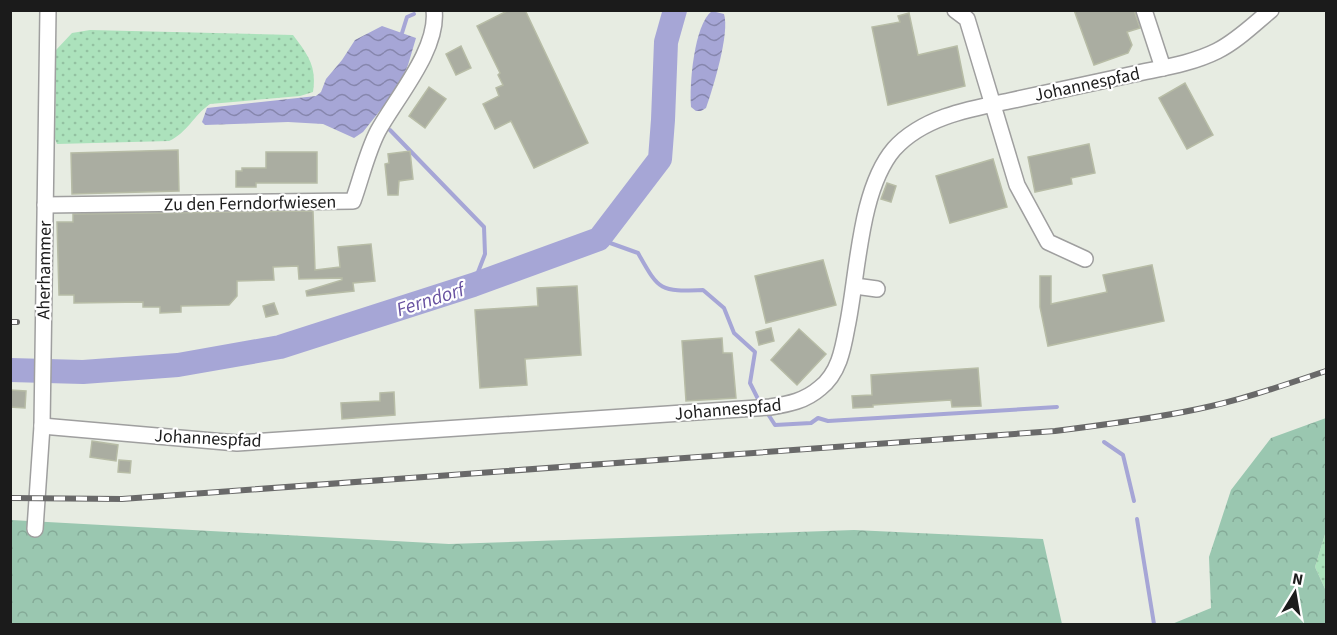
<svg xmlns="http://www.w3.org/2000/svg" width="1337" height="635" viewBox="0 0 1337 635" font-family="'Source Sans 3',sans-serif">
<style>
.grass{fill:url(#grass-dots)}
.forest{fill:url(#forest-crowns)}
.water{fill:url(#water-waves)}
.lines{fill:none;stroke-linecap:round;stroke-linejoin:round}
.stream{stroke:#a6a6d6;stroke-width:4}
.river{stroke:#a6a6d6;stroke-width:24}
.building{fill:#aaada1;stroke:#b7bca6;stroke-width:1.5}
.minor-casing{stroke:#9f9f9f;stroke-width:18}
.minor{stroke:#fff;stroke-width:15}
.rail-casing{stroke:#696969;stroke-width:6}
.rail{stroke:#fff;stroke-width:4;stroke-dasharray:11;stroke-linecap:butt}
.labels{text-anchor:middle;stroke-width:4.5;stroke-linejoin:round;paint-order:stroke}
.street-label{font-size:18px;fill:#1b1b1b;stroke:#fff}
.water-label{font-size:20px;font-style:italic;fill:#6852a1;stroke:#fff}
</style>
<defs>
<pattern id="grass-dots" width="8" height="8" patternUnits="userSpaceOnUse" patternTransform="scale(1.5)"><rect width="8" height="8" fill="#ace2bc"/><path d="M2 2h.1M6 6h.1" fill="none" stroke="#93c1a1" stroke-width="1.8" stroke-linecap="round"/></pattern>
<pattern id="forest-crowns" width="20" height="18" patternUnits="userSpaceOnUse" patternTransform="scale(1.5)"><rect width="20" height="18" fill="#9ac7b0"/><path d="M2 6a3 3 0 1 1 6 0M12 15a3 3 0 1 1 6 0" fill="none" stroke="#84aa97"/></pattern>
<pattern id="water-waves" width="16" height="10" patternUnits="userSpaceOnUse" patternTransform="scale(1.5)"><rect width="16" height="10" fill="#a6a6d6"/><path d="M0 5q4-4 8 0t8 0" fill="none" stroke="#8686ad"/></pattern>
</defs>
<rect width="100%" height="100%" fill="#e7ece2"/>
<!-- grass -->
<g class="grass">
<path d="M90,30L293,35C308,55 317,66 313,92L300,96L210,104C194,115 187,133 169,141L57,144L55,139L56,50L72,33Z"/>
<path d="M1326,531V591L1315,567Z"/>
</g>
<!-- forest -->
<g class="forest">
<path d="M1326,418V531L1315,567L1326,591V624H1172L1211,608L1209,557L1231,490L1271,438Z"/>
<path d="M11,520L449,544L854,530L1043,539L1062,624H11Z"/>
</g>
<!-- water -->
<g class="water">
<path d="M712,11L724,14C730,33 713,88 706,108L701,111H696L691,107C689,86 694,24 712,11Z"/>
<path d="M382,26L416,38L408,65L398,88L363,132L354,138L323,124L288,122L205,125L202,122L207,108L316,96L321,92L326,79L342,60L355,40Z"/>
</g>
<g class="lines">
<!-- stream -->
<g class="stream">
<path d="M402,33L407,17L414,14"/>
<path d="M390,130L484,227L485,254L473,285"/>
<path d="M599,239L638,253C659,290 659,292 703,290L724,308L734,333L755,352L750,383L760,403"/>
<path d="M766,411L775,425L811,423L818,418L828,421L1057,407"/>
<path d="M1104,442L1123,455L1134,501"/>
<path d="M1137,519L1154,624"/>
</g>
<!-- river -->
<path class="river" d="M10,370L83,372L178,365L280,347L473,285L599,239L660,159L663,120L666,42L675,10"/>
</g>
<!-- building -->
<g class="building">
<path d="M509,10H525L588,143L534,168L511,121L495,129L483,104L499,96L496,88L503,85L498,75L500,73L477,26Z"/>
<path d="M1074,10H1134L1140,28L1127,32L1132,45L1128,53L1094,65Z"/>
<path d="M909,13L918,55L957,46L965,86L888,105L872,27L900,22L898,16Z"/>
<path d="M461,46L471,68L456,75L446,54Z"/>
<path d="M1185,83L1213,135L1187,149L1159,98Z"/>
<path d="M429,87L446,99L425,128L409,116Z"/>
<path d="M1089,144L1095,173L1071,178L1072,184L1035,192L1028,157Z"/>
<path d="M178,150L179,191L72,194L71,153Z"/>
<path d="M410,151L413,179L399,181L398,195H388L385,164L389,163L388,154Z"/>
<path d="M266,152H317V183H256V187H236V171H242V168H266Z"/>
<path d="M993,159L1007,207L950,223L936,176Z"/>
<path d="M887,183L896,186L891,202L881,199Z"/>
<path d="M313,211L315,270L340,267L338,247L371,244L375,281L353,283L354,291L307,296L306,291L342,280V278L299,279L298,266L273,267L274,280L237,281V296L229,305L181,306V312L160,313V307H143V302L74,303V295H59L57,222H73V214Z"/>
<path d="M823,260L836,305L766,323L755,276Z"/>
<path d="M1152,265L1164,321L1048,346L1040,307V276H1051V304L1107,292L1103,275Z"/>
<path d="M577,286L581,355L525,359L527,385L480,388L475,310L538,306L537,288Z"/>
<path d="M274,303L278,314L266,317L263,306Z"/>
<path d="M771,328L774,341L759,345L756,332Z"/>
<path d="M799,329L826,354L797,385L771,360Z"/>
<path d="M722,338L723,353H732L736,398L686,401L682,341Z"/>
<path d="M978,368L981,406L952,407L951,400L873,405V407L853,408L852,396L872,395L871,375Z"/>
<path d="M10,390L26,391L25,408L10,407Z"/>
<path d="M394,392L395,415L342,419L341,403L380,401V393Z"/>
<path d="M92,441L118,445L116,461L90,457Z"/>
<path d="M119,460L131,461L130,473L118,472Z"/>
</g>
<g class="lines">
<defs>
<g id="minor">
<path d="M955,10L967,19L1017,185L1048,242L1085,259"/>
<path d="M1144,10L1163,68"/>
<path d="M45,205L353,201C361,179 367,152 378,131C396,98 439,49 434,10"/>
<path d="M855,286L877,289"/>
<path d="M42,426L237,443L770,407C789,404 805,401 820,388C839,373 843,349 847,327C858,275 859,190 894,149C923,117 969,109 1009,101C1051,92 1092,83 1134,74C1161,68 1191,64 1217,51C1237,41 1254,24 1271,10"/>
<path d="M35,529L42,426L48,10"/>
</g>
</defs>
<!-- minor casing -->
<use href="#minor" class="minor-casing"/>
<!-- minor -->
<use href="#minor" class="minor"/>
<defs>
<g id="rail">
<path d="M10,322H17"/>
<path d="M10,498L122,499L1055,431C1103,425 1151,419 1198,409C1242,400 1284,385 1326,371"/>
</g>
</defs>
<!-- rail casing -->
<use href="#rail" class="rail-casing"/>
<!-- rail -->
<use href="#rail" class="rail"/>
</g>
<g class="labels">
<!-- street labels -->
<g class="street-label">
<text transform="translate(1087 84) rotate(-12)" y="6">Johannespfad</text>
<text transform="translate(250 203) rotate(-1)" y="6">Zu den Ferndorfwiesen</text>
<text transform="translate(44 270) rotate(-89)" y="6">Aherhammer</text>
<text transform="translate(728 409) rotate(-5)" y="6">Johannespfad</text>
<text transform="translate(208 438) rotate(3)" y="6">Johannespfad</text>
</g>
<!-- water labels -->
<g class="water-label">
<text transform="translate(430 299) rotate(-18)" y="7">Ferndorf</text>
</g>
</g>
<!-- border -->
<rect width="1337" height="635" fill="none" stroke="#1b1b1b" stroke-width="24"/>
<!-- north arrow -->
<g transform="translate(1295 593) rotate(11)" stroke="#ffffff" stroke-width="4.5" paint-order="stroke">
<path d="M0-4.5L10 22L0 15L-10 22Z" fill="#1b1b1b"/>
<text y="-9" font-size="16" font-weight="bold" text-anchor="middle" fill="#1b1b1b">N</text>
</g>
</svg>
